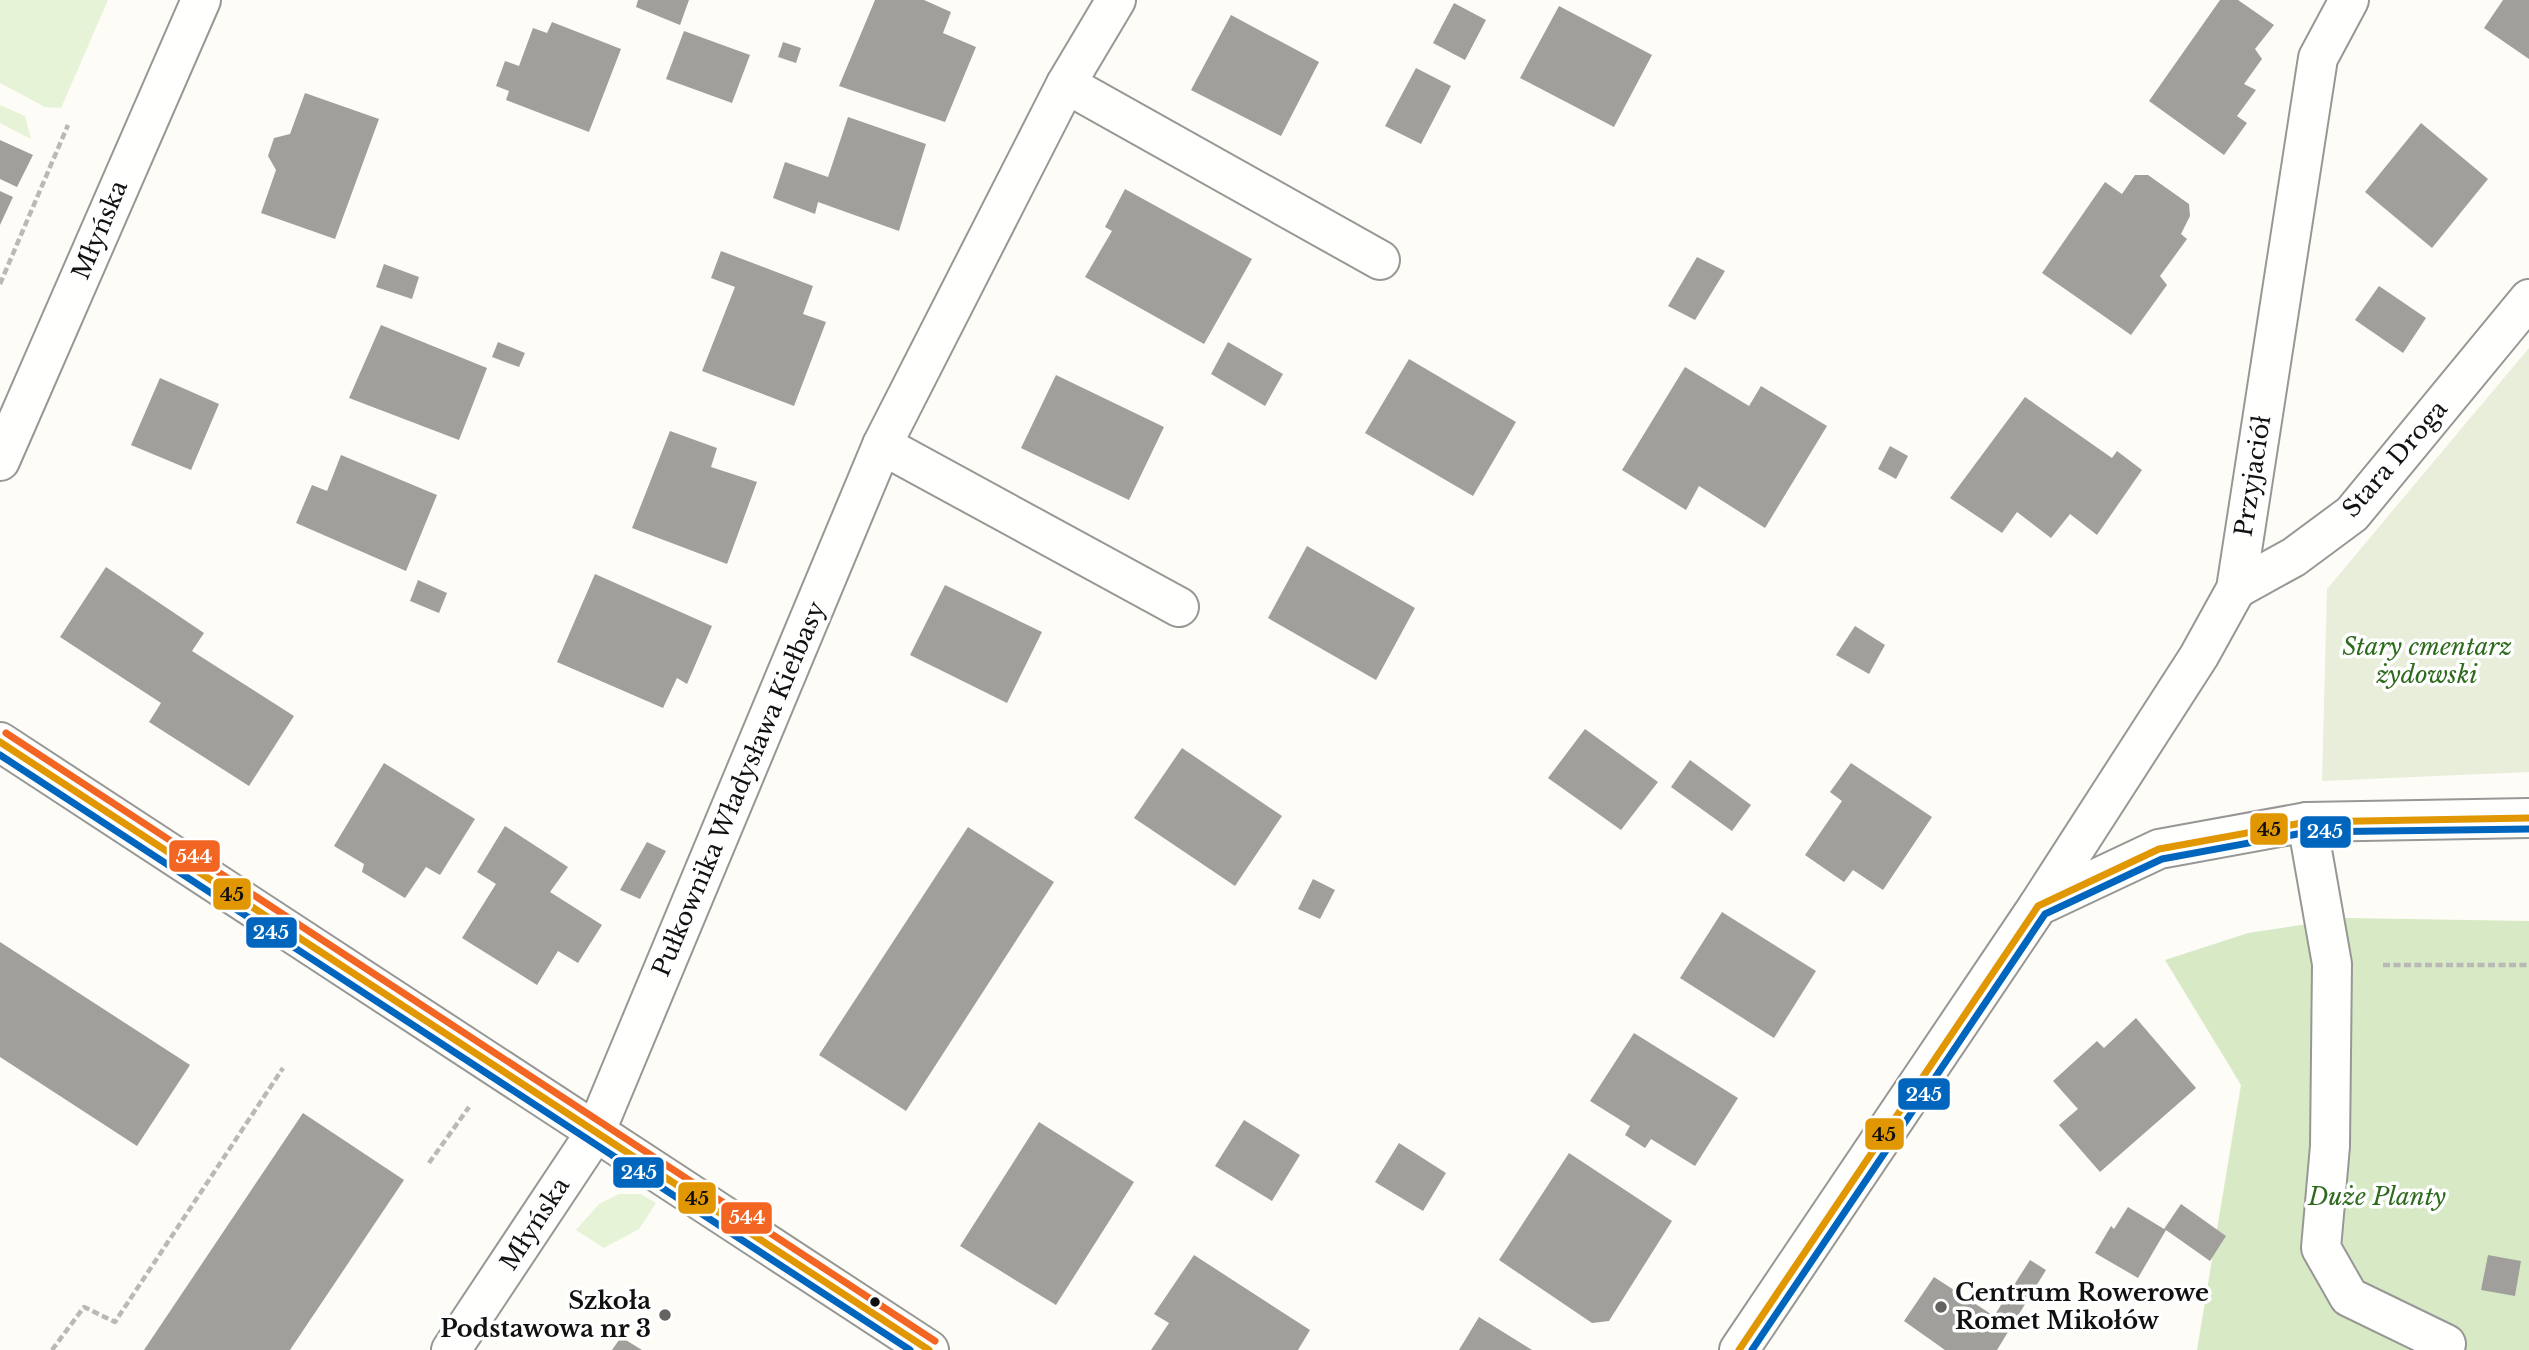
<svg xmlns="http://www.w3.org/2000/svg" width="2529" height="1350" viewBox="0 0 2529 1350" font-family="'Libre Baskerville',serif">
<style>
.green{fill:#e7f3d7}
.forest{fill:#d8eac5}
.cemetery{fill:#e9eedb}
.building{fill:#a19f9c}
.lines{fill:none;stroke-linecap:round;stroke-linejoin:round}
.minor-casing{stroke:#979795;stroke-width:42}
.path{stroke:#b9b9b8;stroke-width:4.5;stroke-dasharray:7 3.5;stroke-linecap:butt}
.minor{stroke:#fffffe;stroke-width:38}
.bus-1-casing{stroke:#fff;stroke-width:12}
.bus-2-casing{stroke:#fff;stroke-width:12}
.bus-3-casing{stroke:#fff;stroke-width:12}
.bus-1{stroke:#e09702;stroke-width:7}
.bus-2{stroke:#0065bd;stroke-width:7}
.bus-3{stroke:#f26522;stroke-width:7}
.bus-dot{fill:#111;stroke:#fff;stroke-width:2.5}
.poi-dot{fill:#646362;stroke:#fff;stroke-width:2.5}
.labels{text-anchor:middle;stroke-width:7;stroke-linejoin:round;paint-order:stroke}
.street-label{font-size:24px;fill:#111;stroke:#fff}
.park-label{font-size:24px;font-style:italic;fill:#2f6b1f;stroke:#fff}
.poi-label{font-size:24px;font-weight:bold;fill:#111;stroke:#fff;text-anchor:start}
.line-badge{stroke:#fff;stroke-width:2.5}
.badge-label{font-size:19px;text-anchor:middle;font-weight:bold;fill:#fff}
.pale-badge-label{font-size:19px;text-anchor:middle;font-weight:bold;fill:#111}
</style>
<rect width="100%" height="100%" fill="#fdfcf7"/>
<!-- green -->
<g class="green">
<path d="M0,0H108L61,108L45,107L0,83Z"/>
<path d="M0,105L25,116L31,139L0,123Z"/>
<path d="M619,1194H641L656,1203L639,1229L604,1248L576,1230L599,1204Z"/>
</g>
<!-- forest -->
<path class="forest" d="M2346,918L2529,921V1350H2197L2241,1085L2165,960L2248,933Z"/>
<!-- cemetery -->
<path class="cemetery" d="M2529,348V772L2322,781L2327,589Z"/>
<!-- building -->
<g class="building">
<path d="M638,0H689L680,25L636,7Z"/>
<path d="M875,0H924L951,12L943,33L976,47L945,122L839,86Z"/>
<path d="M2220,0H2238L2274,25L2255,49L2262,59L2244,84L2256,90L2237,116L2247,123L2224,155L2149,101Z"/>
<path d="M2503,0H2529V59L2484,28Z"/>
<path d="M1454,3L1486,20L1465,60L1433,43Z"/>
<path d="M1559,6L1652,55L1614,127L1520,78Z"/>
<path d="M1231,15L1319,62L1281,136L1191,90Z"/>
<path d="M552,22L621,49L589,132L506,100L509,91L496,86L505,61L519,66L533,28L547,33Z"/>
<path d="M684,31L750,55L732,103L666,79Z"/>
<path d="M783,42L801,48L796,63L778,57Z"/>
<path d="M1416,68L1451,86L1421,144L1385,126Z"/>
<path d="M305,93L379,119L335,239L261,213L276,170L268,156L274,138L290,134Z"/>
<path d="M848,117L926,144L899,231L818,202L815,214L773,198L785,162L828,177Z"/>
<path d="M2421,123L2488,179L2432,248L2365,192Z"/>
<path d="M0,140L33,155L17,187L0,179Z"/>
<path d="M2135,175H2148L2189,204L2190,216L2181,234L2187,239L2160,276L2167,285L2131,335L2042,273L2105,182L2122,194Z"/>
<path d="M1125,189L1252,259L1204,344L1085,277L1112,231L1105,227Z"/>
<path d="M0,191L13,197L0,225Z"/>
<path d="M721,251L813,286L803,314L826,322L794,406L702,371L735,287L711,278Z"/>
<path d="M1697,257L1725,271L1695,320L1668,306Z"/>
<path d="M384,264L419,277L412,299L376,287Z"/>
<path d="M2379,286L2426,318L2403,353L2355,320Z"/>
<path d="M381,325L487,368L459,440L349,398Z"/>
<path d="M498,342L525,353L519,367L492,357Z"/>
<path d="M1228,342L1283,374L1265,406L1211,374Z"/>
<path d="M1409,359L1516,422L1473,496L1365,433Z"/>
<path d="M1685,367L1749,406L1761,386L1827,426L1765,528L1699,486L1686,510L1622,470Z"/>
<path d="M1056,375L1164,427L1129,500L1021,448Z"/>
<path d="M160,378L219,404L191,470L131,445Z"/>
<path d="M2025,397L2112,458L2117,451L2142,470L2097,535L2070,514L2051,538L2017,512L2002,533L1950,498Z"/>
<path d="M670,431L717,448L711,467L757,482L727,564L632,528Z"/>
<path d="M1890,446L1908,456L1896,479L1878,469Z"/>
<path d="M341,455L437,495L406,571L296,523L312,485L327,491Z"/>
<path d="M1307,546L1415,608L1376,680L1268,618Z"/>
<path d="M106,567L204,633L192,651L294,716L249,786L149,722L161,703L60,637Z"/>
<path d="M595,574L712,626L687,684L677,678L663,708L557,662Z"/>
<path d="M418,580L447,593L439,613L410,601Z"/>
<path d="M945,585L1042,632L1007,703L910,655Z"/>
<path d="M1855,626L1885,645L1869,674L1836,655Z"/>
<path d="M1585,729L1658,782L1621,830L1548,778Z"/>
<path d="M1182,748L1282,816L1235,886L1134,818Z"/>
<path d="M1690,760L1751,805L1732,831L1671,787Z"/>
<path d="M384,763L475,819L440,875L426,867L405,898L362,872L364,864L334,846Z"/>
<path d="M1851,763L1932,817L1883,890L1853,870L1844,882L1805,855L1842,801L1830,792Z"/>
<path d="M505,826L568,867L550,892L602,925L578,963L558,951L537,985L462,938L496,884L477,872Z"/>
<path d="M968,827L1054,882L906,1111L819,1055Z"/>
<path d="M647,842L666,851L640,899L620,890Z"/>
<path d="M1313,879L1335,890L1320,919L1298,909Z"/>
<path d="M1722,912L1816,971L1774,1038L1680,978Z"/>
<path d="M0,942L190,1065L137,1146L0,1057Z"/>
<path d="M2136,1018L2196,1088L2100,1172L2059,1125L2078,1109L2053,1081L2097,1041L2104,1048Z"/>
<path d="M1634,1033L1738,1098L1695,1166L1651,1139L1645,1148L1625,1135L1630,1126L1590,1101Z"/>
<path d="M303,1113L404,1180L290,1350H144Z"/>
<path d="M1244,1120L1300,1155L1272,1201L1215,1166Z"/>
<path d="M1039,1122L1134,1182L1056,1305L960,1246Z"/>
<path d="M1399,1143L1446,1173L1423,1211L1375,1182Z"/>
<path d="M1569,1153L1672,1221L1609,1321L1592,1323L1499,1260Z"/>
<path d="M2181,1204L2226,1236L2210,1261L2166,1230L2138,1278L2095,1253L2111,1226L2114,1229L2128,1207L2164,1229Z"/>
<path d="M1194,1255L1310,1330L1298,1350H1151L1169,1323L1154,1314Z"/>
<path d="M2488,1255L2521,1261L2515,1296L2481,1290Z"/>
<path d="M2030,1260L2046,1270L1997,1350H1945L1904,1321L1934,1277L1994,1316Z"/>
<path d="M1479,1317L1532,1350H1459Z"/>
<path d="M621,1337L642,1350H612Z"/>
</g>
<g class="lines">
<defs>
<g id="minor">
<path d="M1066,84L1380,260"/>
<path d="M882,445L1179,607"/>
<path d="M0,461L201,0"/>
<path d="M2236,589L2294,557L2352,514L2529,299"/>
<path d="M0,742L929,1350"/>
<path d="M2307,822L2332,964L2330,1146L2321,1248L2349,1297L2446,1344"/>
<path d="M2038,906L2199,656L2236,589L2318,58L2349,0"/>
<path d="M451,1350L595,1133L882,445L1066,84L1116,0"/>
<path d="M1739,1350L2038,906L2159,849L2307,822L2529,818"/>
</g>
</defs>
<!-- minor casing -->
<use href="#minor" class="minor-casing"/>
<!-- path -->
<g class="path">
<path d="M0,284L68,125"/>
<path d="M2383,965H2529"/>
<path d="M429,1163L469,1107"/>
<path d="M52,1350L84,1307L115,1322L283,1068"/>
</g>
<!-- minor -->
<use href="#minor" class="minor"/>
<defs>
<g id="bus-1">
<path d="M0,742L929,1350"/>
<path d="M1739,1350L2038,906L2159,849L2307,822L2529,818"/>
</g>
<g id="bus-2">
<path d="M0,755L910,1350"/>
<path d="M1752,1350L2045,914L2162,859L2308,832L2529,829"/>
</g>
<path id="bus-3" d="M6,733L935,1341"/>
</defs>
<!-- bus-1 casing -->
<use href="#bus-1" class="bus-1-casing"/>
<!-- bus-2 casing -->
<use href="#bus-2" class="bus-2-casing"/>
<!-- bus-3 casing -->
<use href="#bus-3" class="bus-3-casing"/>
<!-- bus-1 -->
<use href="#bus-1" class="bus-1"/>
<!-- bus-2 -->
<use href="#bus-2" class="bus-2"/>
<!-- bus-3 -->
<use href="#bus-3" class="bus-3"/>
</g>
<!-- markers -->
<circle class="bus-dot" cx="875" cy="1302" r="6"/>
<g class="poi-dot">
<circle cx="1941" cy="1307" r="7"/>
<circle cx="665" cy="1315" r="7"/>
</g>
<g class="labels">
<!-- street labels -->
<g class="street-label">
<text transform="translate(100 230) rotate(-67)" y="8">Młyńska</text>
<text transform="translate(2395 459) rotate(-49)" y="8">Stara Droga</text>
<text transform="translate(2253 476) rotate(-81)" y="8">Przyjaciół</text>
<text transform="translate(739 789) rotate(-67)" y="8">Pułkownika Władysława Kiełbasy</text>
<text transform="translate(535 1224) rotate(-57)" y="8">Młyńska</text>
</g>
<!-- park labels -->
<g class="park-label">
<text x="2427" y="655">Stary cmentarz<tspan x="2427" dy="28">żydowski</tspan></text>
<text x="2377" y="1205">Duże Planty</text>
</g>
<!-- poi labels -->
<g class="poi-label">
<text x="1955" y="1301">Centrum Rowerowe<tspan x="1955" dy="28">Romet Mikołów</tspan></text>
<text x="651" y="1309" text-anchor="end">Szkoła<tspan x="651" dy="28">Podstawowa nr 3</tspan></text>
</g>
</g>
<g class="line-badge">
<rect x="2249" y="812" width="40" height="34" rx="7" fill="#e09702"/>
<rect x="2299" y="815" width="53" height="34" rx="7" fill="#0065bd"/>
<rect x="168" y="839" width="53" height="34" rx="7" fill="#f26522"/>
<rect x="212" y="877" width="40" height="34" rx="7" fill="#e09702"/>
<rect x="245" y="916" width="53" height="33" rx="7" fill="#0065bd"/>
<rect x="1897" y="1077" width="54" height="34" rx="7" fill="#0065bd"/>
<rect x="1864" y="1117" width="41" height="34" rx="7" fill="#e09702"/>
<rect x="612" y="1156" width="53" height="33" rx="7" fill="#0065bd"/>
<rect x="677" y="1181" width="40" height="34" rx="7" fill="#e09702"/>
<rect x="720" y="1201" width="53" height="34" rx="7" fill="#f26522"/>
</g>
<g class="badge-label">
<text x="2325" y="838">245</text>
<text x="194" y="863">544</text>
<text x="271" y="939">245</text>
<text x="1924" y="1101">245</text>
<text x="639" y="1179">245</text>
<text x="747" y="1224">544</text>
</g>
<g class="pale-badge-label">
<text x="2269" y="836">45</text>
<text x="232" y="901">45</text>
<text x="1884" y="1141">45</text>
<text x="697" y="1205">45</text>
</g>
</svg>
